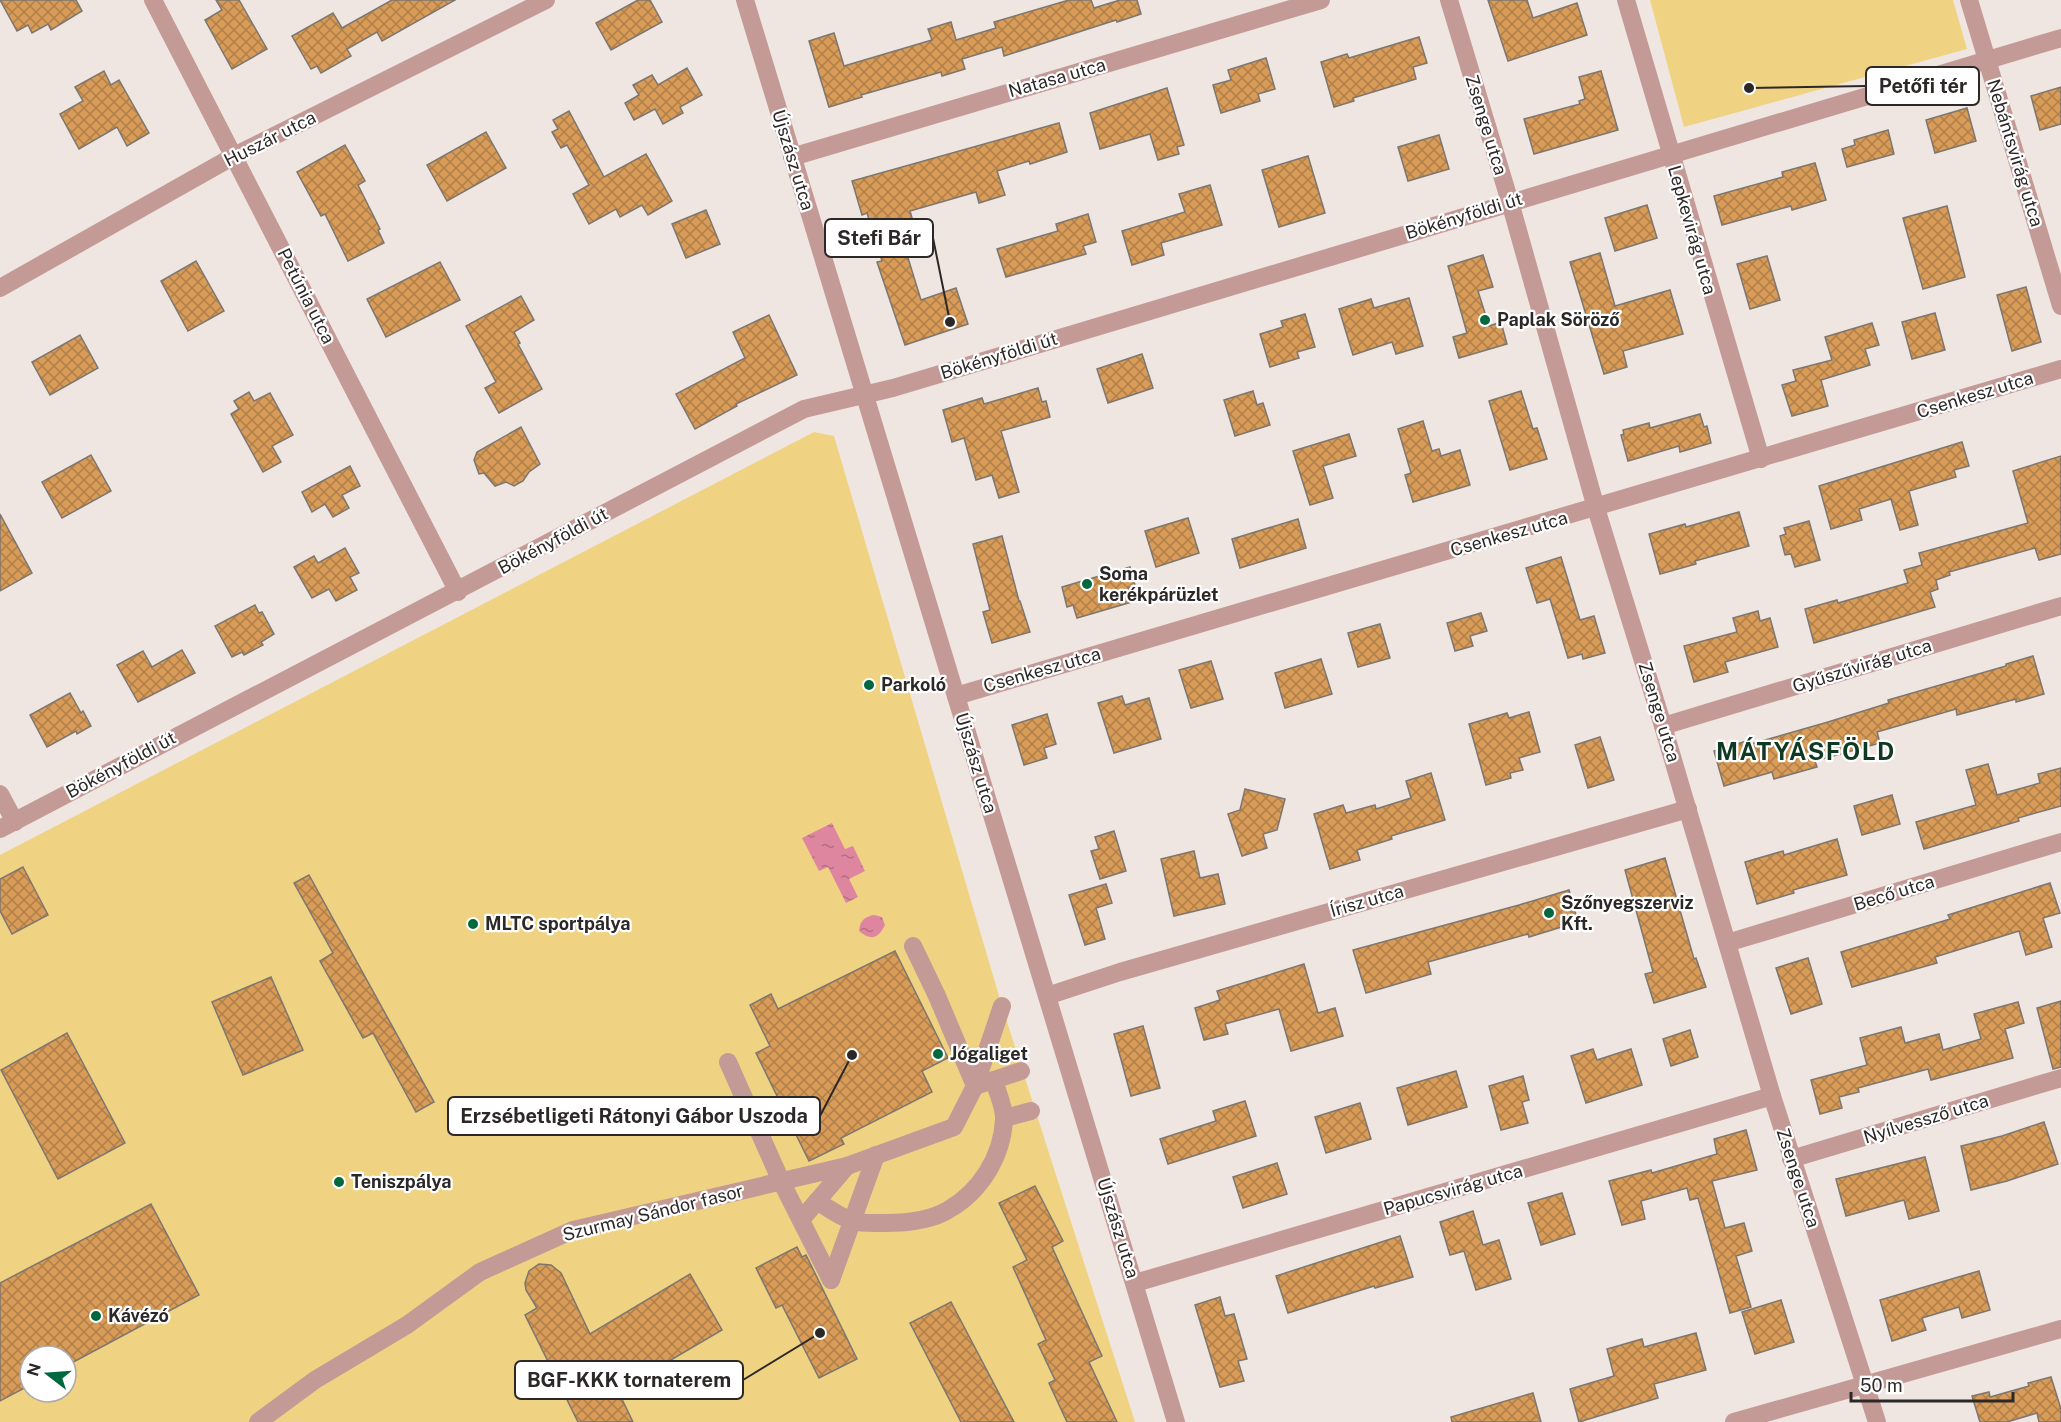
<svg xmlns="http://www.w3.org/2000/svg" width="2061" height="1422" viewBox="0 0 2061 1422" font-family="'Public Sans',sans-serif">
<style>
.park{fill:#efd383;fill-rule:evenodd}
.water{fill:url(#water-ripples)}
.building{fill:url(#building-cross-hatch);stroke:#7c7670;stroke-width:1.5}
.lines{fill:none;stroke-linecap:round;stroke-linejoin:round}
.minor{stroke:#c49a97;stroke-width:18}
.poi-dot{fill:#00683e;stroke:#fff;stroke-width:2}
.labels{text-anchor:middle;stroke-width:4.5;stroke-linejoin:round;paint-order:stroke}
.street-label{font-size:18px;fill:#2c2827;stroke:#fff}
.poi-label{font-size:18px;font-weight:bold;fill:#2c2827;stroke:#fff;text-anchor:start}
.district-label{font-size:24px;font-weight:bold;letter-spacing:1.5px;fill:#0f3923;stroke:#fff}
.leader{fill:none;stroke:#2c2827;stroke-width:2}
.callout-dot{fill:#2c2827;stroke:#fff;stroke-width:2}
.callout{fill:#fff;stroke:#2c2827;stroke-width:2}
.callout-label{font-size:20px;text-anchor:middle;font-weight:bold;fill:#2c2827}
</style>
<defs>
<pattern id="water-ripples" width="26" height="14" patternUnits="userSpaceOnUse" patternTransform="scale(1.5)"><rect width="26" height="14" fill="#de86a0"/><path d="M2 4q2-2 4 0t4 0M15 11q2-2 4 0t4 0" fill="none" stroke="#b46e82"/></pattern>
<pattern id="building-cross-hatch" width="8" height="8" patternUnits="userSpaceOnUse" patternTransform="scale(1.5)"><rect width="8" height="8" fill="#d99c58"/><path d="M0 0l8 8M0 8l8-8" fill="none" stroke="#b07f49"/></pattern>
</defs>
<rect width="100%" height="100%" fill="#efe6e2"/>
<!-- park -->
<g class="park">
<path d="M1650,0H1953L1967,49L1684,127Z"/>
<path d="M814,432L834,436L1002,1006L1135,1422H0V855ZM30,1356H66V1392H30Z"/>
</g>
<!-- water -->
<g class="water">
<path d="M832,823L845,849L853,846L865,871L849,879L858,897L846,903L828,867L819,871L802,838Z"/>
<path d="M874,915L882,917L885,925C878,939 871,941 859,931C860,921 864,917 874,915Z"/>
</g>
<!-- building -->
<g class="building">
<path d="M0,0H76L82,11L51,30L48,24L32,33L28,25L17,31Z"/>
<path d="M216,0H239L267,49L232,69L205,20L222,10Z"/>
<path d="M392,0H455L382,41L377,32L347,49L351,56L321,73L317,66L311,69L292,36L333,13L342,28Z"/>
<path d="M638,0H650L662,22L611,50L596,23Z"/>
<path d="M1069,0H1091L1094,8L1120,0H1137L1141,14L1117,22L1116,20L1004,56L1002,47L962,59L965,69L942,76L941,72L861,95L862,97L829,107L809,41L834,33L844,66L932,40L928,29L951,22L956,40L996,28L994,22Z"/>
<path d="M1488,0H1527L1533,18L1577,3L1587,35L1508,61Z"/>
<path d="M1419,37L1427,63L1413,67L1416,79L1353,98L1354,101L1334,107L1321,62L1347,54L1349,58Z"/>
<path d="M1266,58L1275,89L1258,94L1260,101L1221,113L1213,85L1231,80L1228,70Z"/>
<path d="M687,68L702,95L680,107L683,113L663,124L655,109L634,120L625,103L639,95L633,85L652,75L658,85Z"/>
<path d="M104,71L111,85L119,80L149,133L127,146L117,127L79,149L60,114L83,101L75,87Z"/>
<path d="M1601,71L1618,130L1534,154L1524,119L1580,104L1579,101L1585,99L1579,77Z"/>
<path d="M2061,87V124L2040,130L2031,96Z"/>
<path d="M1167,88L1184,145L1177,147L1179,154L1158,160L1150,134L1100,149L1090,113Z"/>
<path d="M1967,108L1976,141L1935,153L1926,120Z"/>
<path d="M569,111L604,177L646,154L672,201L648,215L642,205L620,217L616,209L589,224L573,194L589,185L567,145L561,148L552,132L558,129L553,120Z"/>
<path d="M1059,123L1067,152L1030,164L1029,161L997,171L1005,195L979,203L976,192L910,211L915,228L900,232L921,300L956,288L968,324L905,345L877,262L882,261L867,213L862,215L852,181Z"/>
<path d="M1888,130L1894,154L1847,167L1842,149L1855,145L1854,140Z"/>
<path d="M486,132L506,168L447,201L427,165Z"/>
<path d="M1439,135L1449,169L1408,181L1398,147Z"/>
<path d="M345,145L365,181L358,185L380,229L378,230L384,243L348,261L325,214L321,216L297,172Z"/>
<path d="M1308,156L1325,213L1279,227L1262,170Z"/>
<path d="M1815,163L1826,200L1792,210L1791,206L1722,225L1714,196L1783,177L1782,172Z"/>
<path d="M1210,185L1222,225L1161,243L1164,255L1132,265L1122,231L1185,212L1179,194Z"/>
<path d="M1647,205L1657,238L1615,251L1605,218Z"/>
<path d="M1947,206L1965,277L1923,289L1903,218Z"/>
<path d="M706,210L720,244L686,258L672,224Z"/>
<path d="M1088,214L1096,242L1083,246L1086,254L1006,277L997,249L1058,231L1056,224Z"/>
<path d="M1600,253L1615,306L1670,290L1683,334L1623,351L1627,367L1604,374L1570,262Z"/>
<path d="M1483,255L1493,287L1478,291L1489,326L1501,322L1507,344L1459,358L1453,337L1467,333L1448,266Z"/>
<path d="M1767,256L1780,300L1750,309L1737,264Z"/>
<path d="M196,261L224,311L188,331L161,281Z"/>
<path d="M440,262L460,300L386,337L367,299Z"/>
<path d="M2026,287L2041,342L2012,351L1997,295Z"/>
<path d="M521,296L534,320L514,332L520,343L518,344L542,389L499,413L485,388L496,382L466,326Z"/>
<path d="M1409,298L1423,346L1396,354L1392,342L1353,355L1339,309L1371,299L1374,308Z"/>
<path d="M1935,313L1945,350L1912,359L1902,322Z"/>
<path d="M1305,314L1315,347L1297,352L1299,358L1270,367L1260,334L1283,327L1281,321Z"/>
<path d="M769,315L797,375L736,404L737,406L695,429L676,394L745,358L733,332Z"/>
<path d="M1872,323L1879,345L1865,349L1870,365L1821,380L1828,406L1792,416L1782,385L1796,381L1793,370L1832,360L1825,337Z"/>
<path d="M80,335L98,368L50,395L32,362Z"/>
<path d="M1142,354L1153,388L1108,403L1097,369Z"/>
<path d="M1038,388L1042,402L1046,401L1050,417L1001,431L1019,492L999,498L992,475L976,480L964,438L952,442L943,410L982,398L984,404Z"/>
<path d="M1253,391L1257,405L1263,403L1270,425L1235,436L1224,400Z"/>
<path d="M1521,391L1533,429L1537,428L1547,459L1510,470L1489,401Z"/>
<path d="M249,392L254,401L270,393L293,435L272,446L281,462L263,472L231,414L239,409L234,401Z"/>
<path d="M1700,414L1704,427L1707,426L1711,443L1680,452L1679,446L1628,461L1621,435L1624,434L1623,430L1649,423L1650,428Z"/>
<path d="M1423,421L1432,451L1439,449L1441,456L1460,450L1470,485L1413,502L1405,475L1411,473L1398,429Z"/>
<path d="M521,427L540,464L529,472L523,481L514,486L506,482L495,486L484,473L479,474L474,460L477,452Z"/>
<path d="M1349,434L1356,456L1323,466L1333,498L1310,505L1293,451Z"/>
<path d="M1962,442L1969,466L1954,470L1956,477L1909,491L1918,525L1900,530L1891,499L1859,509L1862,520L1831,529L1819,486Z"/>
<path d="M91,455L111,491L62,518L42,482Z"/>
<path d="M2061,456V554L2039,560L2035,548L1949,572L1950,575L1936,580L1938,589L1930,592L1935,607L1814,643L1805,609L1837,600L1838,603L1908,583L1904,570L1922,565L1919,553L2028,523L2013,471Z"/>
<path d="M350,466L360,486L342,495L349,508L333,517L325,504L312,512L302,492Z"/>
<path d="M1739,512L1749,546L1695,561L1696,564L1660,574L1649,534L1685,524L1686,527Z"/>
<path d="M0,514L32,573L0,591Z"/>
<path d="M1188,518L1199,553L1156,567L1145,531Z"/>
<path d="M1298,519L1306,548L1240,568L1232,539Z"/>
<path d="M1809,521L1820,560L1795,567L1791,554L1785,555L1780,536L1786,534L1784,528Z"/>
<path d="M1002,536L1019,601H1020L1030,632L992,643L983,612L990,610L973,544Z"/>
<path d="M345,548L359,573L350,577L357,590L336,601L329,589L312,598L294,567L314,556L318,563Z"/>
<path d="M1561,557L1580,620L1594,616L1605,653L1583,659L1582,654L1568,658L1550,599L1537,603L1526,568Z"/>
<path d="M1130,567L1135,585L1128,588L1132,602L1077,618L1073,605L1067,607L1062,587Z"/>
<path d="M255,605L259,613L262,612L274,634L261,642L263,645L244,655L242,652L232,657L215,626Z"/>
<path d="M1758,611L1760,621L1770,618L1778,647L1725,662L1728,672L1694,682L1684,646L1737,632L1733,618Z"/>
<path d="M1481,613L1487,631L1470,636L1473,646L1455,651L1447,623Z"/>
<path d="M1380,624L1390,658L1358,667L1348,633Z"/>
<path d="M182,650L195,673L138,702L117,665L143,651L152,667Z"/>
<path d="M2033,656L2044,694L2016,702V699L1957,715L1956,709L1877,732L1880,743L1815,761L1817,767L1774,779L1772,772L1724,786L1714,751L1750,740L1751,744L1828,722L1889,703L1888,700L2006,666V664Z"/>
<path d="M1321,659L1332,694L1285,708L1275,673Z"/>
<path d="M1211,661L1223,699L1191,708L1179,670Z"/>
<path d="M70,693L81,713L83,711L91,726L77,734L76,731L47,747L30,715Z"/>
<path d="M1122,696L1125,705L1149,698L1161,739L1114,753L1098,703Z"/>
<path d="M1529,712L1540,752L1519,758L1523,770L1510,773L1511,778L1486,785L1469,724L1507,713L1509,718Z"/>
<path d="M1047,714L1056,744L1044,748L1047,758L1024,765L1012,725Z"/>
<path d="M1600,737L1614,780L1588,788L1575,745Z"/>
<path d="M1988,764L1997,795L2040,783L2038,774L2061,768V806L2018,818L2019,821L1924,849L1916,822L1976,805L1966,770Z"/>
<path d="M1431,773L1445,820L1391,836L1392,839L1357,850L1360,860L1330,869L1314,814L1343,805L1346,813L1375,805L1376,809L1411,798L1406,781Z"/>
<path d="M1245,789L1285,799L1277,830L1263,834L1267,848L1242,856L1228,814L1240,810Z"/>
<path d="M1892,795L1900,824L1862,835L1854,806Z"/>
<path d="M1114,831L1126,871L1100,879L1091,851L1099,849L1095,837Z"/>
<path d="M1837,839L1847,875L1793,890L1794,893L1757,904L1745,862L1783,851L1784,855Z"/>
<path d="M1194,851L1200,878L1218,874L1225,904L1174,916L1161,859Z"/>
<path d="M1665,858L1694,959L1696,958L1706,987L1654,1003L1645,974L1653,972L1625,870Z"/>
<path d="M23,867L48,915L12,934L0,911V879Z"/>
<path d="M309,875L434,1102L416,1112L373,1033L363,1038L320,961L333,953L294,883Z"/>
<path d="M2050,883L2060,913L2043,918L2052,947L2026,955L2019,931L1935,957L1937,963L1852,987L1841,952L1950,919L1948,915Z"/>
<path d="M1106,884L1112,903L1096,908L1105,939L1085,945L1069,895Z"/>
<path d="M1569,890L1578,922L1529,937L1528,934L1428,962L1431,974L1366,993L1353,950L1519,905Z"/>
<path d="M895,951L948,1058L922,1071L932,1092L841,1138L844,1144L809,1161L756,1053L770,1046L750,1005L771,994L778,1009Z"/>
<path d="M1808,958L1822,1004L1791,1014L1776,968Z"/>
<path d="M1304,964L1318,1013L1335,1008L1343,1036L1291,1051L1279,1009L1225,1024L1228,1034L1204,1040L1195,1008L1220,1000L1217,991Z"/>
<path d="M271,977L303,1050L243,1075L212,1002Z"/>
<path d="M2061,1001V1067L2053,1069L2037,1008Z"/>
<path d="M2018,1002L2024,1023L2005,1029L2013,1058L1931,1080L1928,1069L1858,1088L1859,1092L1839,1097L1842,1108L1820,1114L1811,1080L1867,1065L1860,1038L1901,1027L1905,1043L1939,1034L1943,1050L1981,1039L1974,1014Z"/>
<path d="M1143,1026L1160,1088L1131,1096L1114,1034Z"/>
<path d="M1690,1030L1698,1057L1671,1066L1663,1039Z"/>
<path d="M67,1033L125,1143L58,1179L1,1070Z"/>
<path d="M1593,1049L1597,1060L1631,1049L1642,1085L1586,1103L1571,1056Z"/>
<path d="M1456,1071L1467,1107L1408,1125L1397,1088Z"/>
<path d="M1523,1076L1529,1100L1522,1102L1528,1123L1501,1130L1489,1086Z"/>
<path d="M1245,1101L1256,1136L1168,1164L1160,1139L1216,1121L1213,1111Z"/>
<path d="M1360,1103L1371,1139L1326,1153L1315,1117Z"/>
<path d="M2044,1122L2058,1164L2007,1181L1971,1190L1961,1146L2002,1136Z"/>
<path d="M1746,1130L1757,1170L1712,1181L1725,1228L1744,1223L1752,1251L1736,1256L1751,1307L1730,1313L1698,1198L1690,1200L1687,1188L1641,1201L1645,1219L1622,1225L1609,1181L1651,1170L1652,1173L1717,1154L1714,1139Z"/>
<path d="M1925,1157L1939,1211L1909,1219L1904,1200L1846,1216L1836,1179Z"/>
<path d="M1277,1163L1287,1194L1243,1208L1233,1177Z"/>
<path d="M1035,1186L1063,1241L1052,1247L1102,1356L1089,1362L1117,1422H1067L1049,1383L1055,1380L1038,1344L1046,1340L1013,1267L1027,1260L999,1203Z"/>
<path d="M1562,1193L1575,1234L1541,1245L1528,1203Z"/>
<path d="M151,1204L199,1295L66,1366V1356H30V1385L0,1401V1283Z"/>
<path d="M1473,1211L1483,1245L1499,1240L1511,1279L1476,1290L1464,1251L1450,1255L1440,1222Z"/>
<path d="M1400,1236L1413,1277L1375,1288L1374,1286L1288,1313L1276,1276Z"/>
<path d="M797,1247L802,1257L806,1255L857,1359L819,1378L782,1305L776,1308L756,1268Z"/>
<path d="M539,1264L551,1265L561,1273L590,1334L690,1274L722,1330L618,1391L633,1422H578L525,1315L537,1308L526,1290L525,1283L529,1271Z"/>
<path d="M1979,1271L1990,1310L1962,1318L1959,1307L1922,1318L1926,1330L1892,1341L1880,1300Z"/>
<path d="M1220,1297L1225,1316L1234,1314L1247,1359L1238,1361L1244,1381L1220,1387L1195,1305Z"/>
<path d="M1781,1300L1794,1342L1755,1354L1742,1312Z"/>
<path d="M951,1302L1014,1422H961L910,1323Z"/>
<path d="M1696,1333L1706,1370L1654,1384L1658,1398L1579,1422L1570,1389L1614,1376L1607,1349L1642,1339L1644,1347Z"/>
<path d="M2051,1377L2061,1409V1422H2039L2037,1413L2007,1422H1980L1972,1396L1989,1392L1990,1397L2029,1386L2028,1383Z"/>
<path d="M1533,1393L1541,1422H1452L1451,1417Z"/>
</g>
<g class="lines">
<!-- minor -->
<g class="minor">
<path d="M153,0L458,592"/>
<path d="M745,0L1176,1422"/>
<path d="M1449,0L1510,202L1596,508L1663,726L1772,1096L1877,1422"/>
<path d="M1626,0L1761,459"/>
<path d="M1969,0L2061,306"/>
<path d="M792,157L1321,0"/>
<path d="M0,288L234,156L546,0"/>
<path d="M956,696L2061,369"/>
<path d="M1663,726L2061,606"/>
<path d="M0,794L15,822"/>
<path d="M0,829L804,409L893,388L2061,38"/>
<path d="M1727,943L2061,842"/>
<path d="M1047,996L1120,972L1688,809"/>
<path d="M728,1062L781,1181L831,1280"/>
<path d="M994,1080L1021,1071"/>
<path d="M975,1086L1002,1006"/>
<path d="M1005,1118L1031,1111"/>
<path d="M1791,1159L2061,1078"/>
<path d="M847,1166L954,1127L975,1086L937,996L913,946"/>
<path d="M817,1201C828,1208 840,1217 853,1221C863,1224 875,1223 885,1223C906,1223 930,1221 948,1210C980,1192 1002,1157 1004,1120C1005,1108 997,1092 994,1080L975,1086"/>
<path d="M831,1280L876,1155"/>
<path d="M1135,1283L1772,1096"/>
<path d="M258,1422L315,1380L407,1325L480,1272L573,1230L847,1166L801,1220"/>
<path d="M1734,1422L2061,1329"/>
</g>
</g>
<!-- markers -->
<g class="poi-dot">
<circle cx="1485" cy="320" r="6"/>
<circle cx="1087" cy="584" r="6"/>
<circle cx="869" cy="685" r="6"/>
<circle cx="1549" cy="913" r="6"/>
<circle cx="473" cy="924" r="6"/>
<circle cx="938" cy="1054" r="6"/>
<circle cx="339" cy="1182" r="6"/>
<circle cx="96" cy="1316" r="6"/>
</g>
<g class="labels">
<!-- street labels -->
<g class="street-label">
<text transform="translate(1057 78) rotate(-16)" y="6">Natasa utca</text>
<text transform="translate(1486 125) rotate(73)" y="6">Zsenge utca</text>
<text transform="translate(270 139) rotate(-27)" y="6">Huszár utca</text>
<text transform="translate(2015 153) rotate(73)" y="6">Nebántsvirág utca</text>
<text transform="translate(793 160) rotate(73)" y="6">Újszász utca</text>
<text transform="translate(1464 216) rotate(-17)" y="6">Bökényföldi út</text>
<text transform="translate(1692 230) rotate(74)" y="6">Lepkevirág utca</text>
<text transform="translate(306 296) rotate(63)" y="6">Petúnia utca</text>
<text transform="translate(999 356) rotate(-17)" y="6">Bökényföldi út</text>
<text transform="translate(1975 395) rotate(-17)" y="6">Csenkesz utca</text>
<text transform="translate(1509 534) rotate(-16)" y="6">Csenkesz utca</text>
<text transform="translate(553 541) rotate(-28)" y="6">Bökényföldi út</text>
<text transform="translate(1862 666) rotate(-17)" y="6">Gyűszűvirág utca</text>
<text transform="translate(1042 670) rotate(-16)" y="6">Csenkesz utca</text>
<text transform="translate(1659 712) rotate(73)" y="6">Zsenge utca</text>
<text transform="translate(976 763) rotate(73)" y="6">Újszász utca</text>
<text transform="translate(121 765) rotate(-28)" y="6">Bökényföldi út</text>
<text transform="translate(1894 893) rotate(-17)" y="6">Becő utca</text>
<text transform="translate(1367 901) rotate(-16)" y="6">Írisz utca</text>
<text transform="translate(1926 1119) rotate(-17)" y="6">Nyílvessző utca</text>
<text transform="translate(1798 1178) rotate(72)" y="6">Zsenge utca</text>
<text transform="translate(1453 1190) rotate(-16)" y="6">Papucsvirág utca</text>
<text transform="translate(653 1213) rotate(-14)" y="6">Szurmay Sándor fasor</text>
<text transform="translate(1118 1228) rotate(73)" y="6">Újszász utca</text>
</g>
<!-- poi labels -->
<g class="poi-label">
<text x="1497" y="326">Paplak Söröző</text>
<text x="1099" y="580">Soma<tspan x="1099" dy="21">kerékpárüzlet</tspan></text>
<text x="881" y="691">Parkoló</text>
<text x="1561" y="909">Szőnyegszerviz<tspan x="1561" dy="21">Kft.</tspan></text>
<text x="485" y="930">MLTC sportpálya</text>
<text x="950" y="1060">Jógaliget</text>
<text x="351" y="1188">Teniszpálya</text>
<text x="108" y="1322">Kávézó</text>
</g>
<!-- district labels -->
<g class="district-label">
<text x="1806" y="760">MÁTYÁSFÖLD</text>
</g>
</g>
<!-- callouts -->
<path class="leader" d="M1749 88L1866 86M950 322L933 238M852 1055L820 1116M820 1333L743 1380"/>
<g class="callout-dot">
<circle cx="1749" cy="88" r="6"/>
<circle cx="950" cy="322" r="6"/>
<circle cx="852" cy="1055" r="6"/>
<circle cx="820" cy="1333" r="6"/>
</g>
<g class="callout">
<rect x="1866" y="67" width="113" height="38" rx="6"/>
<rect x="825" y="219" width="108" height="38" rx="6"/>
<rect x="448" y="1097" width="372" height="38" rx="6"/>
<rect x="515" y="1361" width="228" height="38" rx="6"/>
</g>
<g class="callout-label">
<text x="1923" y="93">Petőfi tér</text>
<text x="879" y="245">Stefi Bár</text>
<text x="634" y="1123">Erzsébetligeti Rátonyi Gábor Uszoda</text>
<text x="629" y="1387">BGF-KKK tornaterem</text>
</g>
<!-- north arrow -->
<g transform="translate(48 1374) rotate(287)"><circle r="28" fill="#ffffff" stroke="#aba9a9" stroke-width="1.5"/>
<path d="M0-4.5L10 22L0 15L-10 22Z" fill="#00683e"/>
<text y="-9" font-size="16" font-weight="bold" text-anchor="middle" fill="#2c2827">N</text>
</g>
<!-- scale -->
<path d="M1851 1392v9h162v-9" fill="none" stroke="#2c2827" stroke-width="3"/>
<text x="1860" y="1392" font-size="18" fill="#2c2827" stroke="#ffffff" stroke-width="4.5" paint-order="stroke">50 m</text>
</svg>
